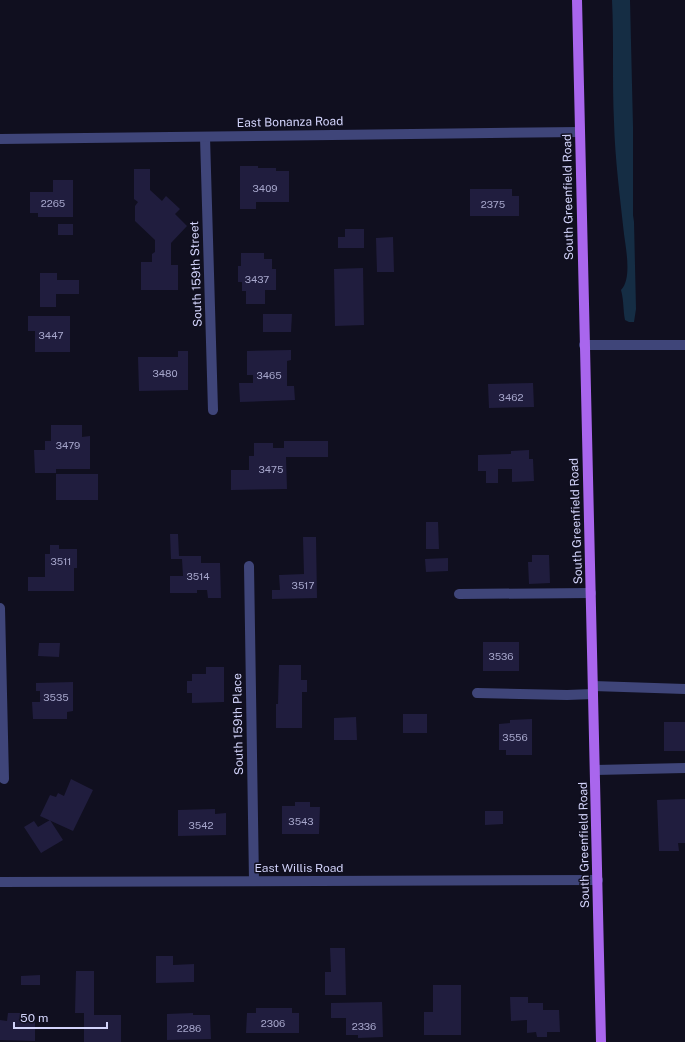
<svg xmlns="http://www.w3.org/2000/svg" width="685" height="1042" viewBox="0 0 685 1042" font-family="'Public Sans',sans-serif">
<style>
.water{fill:#152d44}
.building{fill:#201d3e}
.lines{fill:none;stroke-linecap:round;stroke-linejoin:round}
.minor{stroke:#3f4579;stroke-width:10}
.major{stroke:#a966ed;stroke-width:10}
.labels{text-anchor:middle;stroke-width:3;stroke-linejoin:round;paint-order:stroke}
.number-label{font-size:10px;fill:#a6a6cb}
.street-label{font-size:12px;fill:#d2d3fa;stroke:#100f1f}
</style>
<rect width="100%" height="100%" fill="#100f1f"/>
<!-- water -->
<path class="water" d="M612,0H630L633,127V215L634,222L636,309L634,322H629L625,320C623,310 624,301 621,290C632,279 626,249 624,234C620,197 615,159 614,122C612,81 614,41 612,0Z"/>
<!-- building -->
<g class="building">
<path d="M240,166H258V168H276V171H289V202H256V209H240Z"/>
<path d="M134,169H150V190L162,201L166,196L180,209L175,214L187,226L171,243V265H178V290H141V262H152V254L155,252V240L135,221V206L138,202L134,199Z"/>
<path d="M53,180H73V217H38V213H30V192H53Z"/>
<path d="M470,189H512V196H519V216H470Z"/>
<rect x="58" y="224" width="15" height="11"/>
<path d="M345,229H364V248H338V237H345Z"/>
<path d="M393,237L394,272H377L376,238Z"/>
<path d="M241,253H264V259H272V269H276V290H265V304H246V291H242V282H238V266H241Z"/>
<path d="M363,268L364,325L335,326L334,269Z"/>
<path d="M40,273H57V280H79V294H56V307H40Z"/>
<path d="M263,314H292L291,332H263Z"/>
<path d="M28,316H70V352H35V331H28Z"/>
<path d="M291,350V360L287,361V386H294L295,400L240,402L239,383H253V375H247V351Z"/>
<path d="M178,351H188V390L139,391L138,357H178Z"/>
<path d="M533,383L534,407L489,408L488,384Z"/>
<path d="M51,425H82V437L90,436V469H56V473H35L34,450H45V441H51Z"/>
<path d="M284,441H328V457H286L287,489L231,490V470H249V456H254V443H273V448H284Z"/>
<path d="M529,450V459H533L534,481L512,482V469H498V483H486V471H478V455L511,454V451Z"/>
<rect x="56" y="474" width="42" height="26"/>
<path d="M426,522H438L439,549H426Z"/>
<path d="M170,534H178L179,556H201V563H220L221,598H208L207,590H197V593H170V576H183L182,559H171Z"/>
<path d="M303,537H316L317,598L272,599V590H280L279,575L304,574Z"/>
<path d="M50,545H59V549H77V568H74V591H28V577H45V554H50Z"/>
<path d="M532,555H549L550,583L529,584L528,562H532Z"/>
<path d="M448,558V571L426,572L425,559Z"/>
<rect x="483" y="642" width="36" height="29"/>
<path d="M39,643H60L59,657L38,656Z"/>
<path d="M279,665H301V680H307V692H302V728H276V704H278Z"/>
<path d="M206,667H224V702L192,703V693H187V681H192V674H206Z"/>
<path d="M73,682V711L67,712V719H33L32,702H40V691H36V683Z"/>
<rect x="403" y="714" width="24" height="19"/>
<path d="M356,717L357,740H334V718Z"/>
<path d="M532,719V755H506V750H499V724L510,723V720Z"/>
<rect x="664" y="722" width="21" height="29"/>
<path d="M71,779L93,790L73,831L40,816L50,795L56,797L58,793L64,796Z"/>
<path d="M685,799V843H678L679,851H659L657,800Z"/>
<path d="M295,802H310V807H320L319,834H282V806H295Z"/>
<path d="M215,809V814L226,813V835L178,836V810Z"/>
<path d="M485,811H503V824L485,825Z"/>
<path d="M50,820L63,840L41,853L24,827L34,821L38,827Z"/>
<path d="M330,948H345L346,995H325V972H331Z"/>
<path d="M156,956H173V965L194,964V982L156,983Z"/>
<path d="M76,971H94V1015H121V1042H84V1013H75Z"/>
<path d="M40,975V985H21V976Z"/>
<path d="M433,985H461V1035H424V1012H433Z"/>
<path d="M510,997H528V1003H543V1010H559L560,1032H547V1037H537L536,1032L527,1033V1020L511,1021Z"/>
<path d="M382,1002L383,1037L358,1038V1035H346V1018H331V1003Z"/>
<path d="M256,1008H292V1013H299V1033H246L247,1013H256Z"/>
<path d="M8,1013H35V1041L0,1040V1020L7,1021Z"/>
<path d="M193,1013V1015H210L211,1039L167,1040V1014Z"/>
</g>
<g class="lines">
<!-- minor -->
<g class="minor">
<path d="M205,137L213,410"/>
<path d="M0,139L580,132"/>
<path d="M584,345H685"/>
<path d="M249,566L254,881"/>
<path d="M459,594L591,593"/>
<path d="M0,608L4,779"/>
<path d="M593,686L685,689"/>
<path d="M477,693L567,695L593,694"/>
<path d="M595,770L685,768"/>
<path d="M0,882L598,880"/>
</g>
<!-- major -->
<path class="major" d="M577,0L601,1042"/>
</g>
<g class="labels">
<!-- number labels -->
<g class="number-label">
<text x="265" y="192">3409</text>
<text x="53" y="207">2265</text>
<text x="493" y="208">2375</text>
<text x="257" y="283">3437</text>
<text x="51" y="339">3447</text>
<text x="165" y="377">3480</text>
<text x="269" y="379">3465</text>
<text x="511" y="401">3462</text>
<text x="68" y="449">3479</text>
<text x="271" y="473">3475</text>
<text x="61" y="565">3511</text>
<text x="198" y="580">3514</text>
<text x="303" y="589">3517</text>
<text x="501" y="660">3536</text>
<text x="56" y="701">3535</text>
<text x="515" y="741">3556</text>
<text x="301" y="825">3543</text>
<text x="201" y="829">3542</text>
<text x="273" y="1027">2306</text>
<text x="364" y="1030">2336</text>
<text x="189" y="1032">2286</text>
</g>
<!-- street labels -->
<g class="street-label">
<text transform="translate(290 122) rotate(-1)" y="4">East Bonanza Road</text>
<text transform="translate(568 197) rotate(-91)" y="4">South Greenfield Road</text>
<text transform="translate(196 274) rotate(-92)" y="4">South 159th Street</text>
<text transform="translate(576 521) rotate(-92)" y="4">South Greenfield Road</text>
<text transform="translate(238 724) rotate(-91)" y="4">South 159th Place</text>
<text transform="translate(584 845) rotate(-91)" y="4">South Greenfield Road</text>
<text x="299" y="872">East Willis Road</text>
</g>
</g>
<!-- scale -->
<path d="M14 1022v6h93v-6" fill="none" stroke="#d2d3fa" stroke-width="2"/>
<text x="20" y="1022" font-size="12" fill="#d2d3fa" stroke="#100f1f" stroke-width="3" paint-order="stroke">50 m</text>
</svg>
